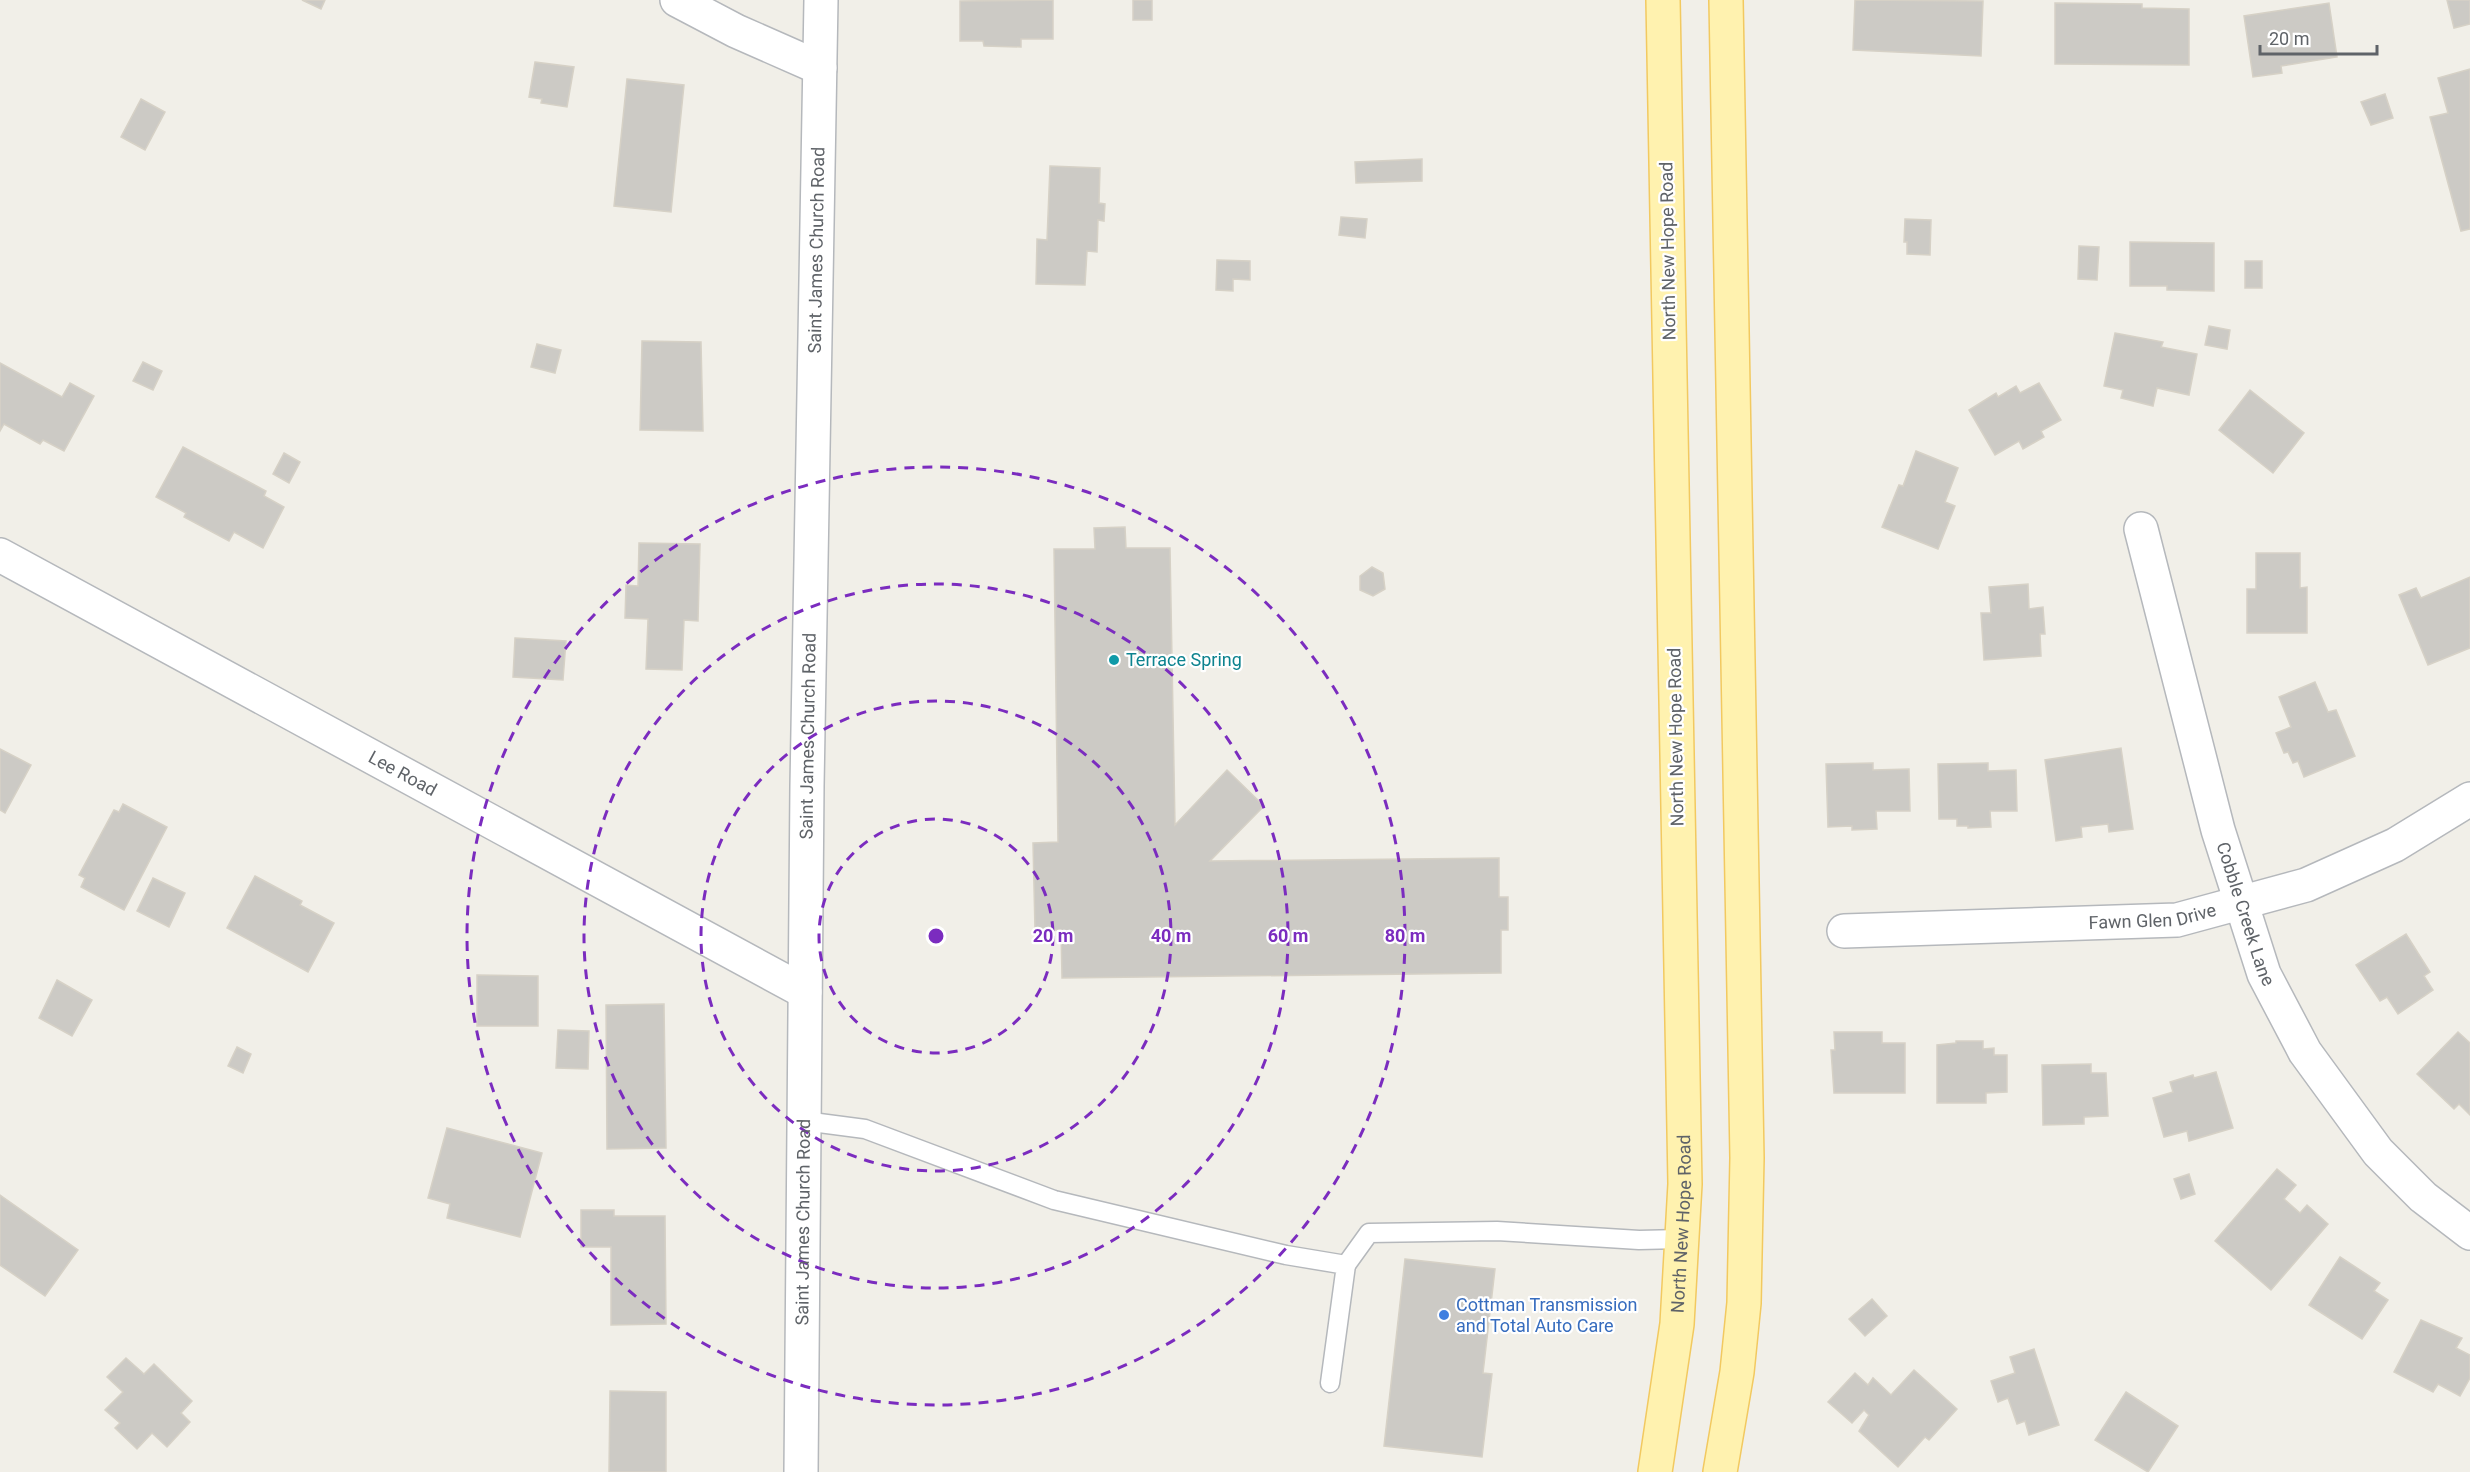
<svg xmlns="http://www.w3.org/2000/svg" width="2470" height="1472" viewBox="0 0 2470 1472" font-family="Roboto,sans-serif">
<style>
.building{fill:#cccac5;stroke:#d6d1c6;stroke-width:1.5}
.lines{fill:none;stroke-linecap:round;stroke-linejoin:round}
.lane-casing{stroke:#b5b8bc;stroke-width:21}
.street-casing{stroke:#b5b8bc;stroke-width:36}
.primary-casing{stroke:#f2c960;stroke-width:36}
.lane{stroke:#fff;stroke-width:18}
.street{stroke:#fff;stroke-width:33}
.primary{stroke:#fff2af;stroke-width:33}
.ring{fill:none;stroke:#7b2cbf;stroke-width:3;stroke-dasharray:10 8}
.culture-dot{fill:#0f9aa8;stroke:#fff;stroke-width:2}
.shop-dot{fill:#3f7fe0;stroke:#fff;stroke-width:2}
.labels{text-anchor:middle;stroke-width:4.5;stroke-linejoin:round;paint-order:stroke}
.street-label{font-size:18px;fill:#5f6368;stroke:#fff}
.culture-label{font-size:18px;fill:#0d838f;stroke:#fff;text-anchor:start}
.shop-label{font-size:18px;fill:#366cbe;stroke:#fff;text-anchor:start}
.centre{fill:#7b2cbf;stroke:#fff;stroke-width:3}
.ring-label{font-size:18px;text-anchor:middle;font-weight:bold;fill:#7b2cbf;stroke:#fff;stroke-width:4.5;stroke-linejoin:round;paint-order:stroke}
</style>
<rect width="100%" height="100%" fill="#f1efe8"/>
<!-- building -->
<g class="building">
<path d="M302,0H325L321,9Z"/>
<path d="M1053,0V39H1021V47L984,46L983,41H960V1Z"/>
<rect x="1133" y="0" width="19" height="20"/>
<path d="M1855,0L1983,1L1981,56L1853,50Z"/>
<path d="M2447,0H2470V24L2454,28Z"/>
<path d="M2055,3L2142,4V8L2189,9V65L2055,64Z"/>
<path d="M2329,3L2337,57L2281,66L2282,73L2253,77L2244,16Z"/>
<path d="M535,62L574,67L567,107L541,103L542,99L529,97Z"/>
<path d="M2470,69V229L2461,231L2430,117L2448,113L2438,78Z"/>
<path d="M627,79L684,85L671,212L614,206Z"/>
<path d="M2385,94L2393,118L2371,125L2361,102Z"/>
<path d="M141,99L165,112L145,150L121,137Z"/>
<path d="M1422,159V181L1356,183L1355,162Z"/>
<path d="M1050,166L1100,168L1099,203L1105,204L1104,221L1098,220L1097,252L1087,251L1085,285L1036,284L1037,239L1047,240Z"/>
<path d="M1341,217L1367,219L1365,238L1339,235Z"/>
<path d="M1905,219L1931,220L1930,255L1907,254V242H1904Z"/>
<path d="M2130,242L2214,243V291L2167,290V286H2130Z"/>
<path d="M2079,246L2099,247L2097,280L2078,279Z"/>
<path d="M1217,260L1250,261V280L1233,279V291L1216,290Z"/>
<rect x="2245" y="261" width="17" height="27"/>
<path d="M2209,326L2230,330L2227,349L2205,345Z"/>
<path d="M2115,333L2163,342L2161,347L2197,354L2189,395L2157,388L2153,406L2121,398L2123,390L2104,386Z"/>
<path d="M642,341L701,342L703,431L640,430Z"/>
<path d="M537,344L561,350L555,373L531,367Z"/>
<path d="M143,362L162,371L153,390L133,381Z"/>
<path d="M0,363L62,397L70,383L94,396L64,451L43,440L40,444L4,424L0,431Z"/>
<path d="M2039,383L2061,420L2041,431L2044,437L2023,449L2019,441L1995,455L1969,410L1996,393L1998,397L2016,386L2020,393Z"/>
<path d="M2250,390L2304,433L2273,473L2219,430Z"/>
<path d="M183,447L266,491L264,496L284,507L263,548L234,532L229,541L184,517L186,513L156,497Z"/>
<path d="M1916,451L1958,468L1945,502L1955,506L1938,549L1882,527L1899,485L1903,486Z"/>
<path d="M284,453L300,462L289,483L273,474Z"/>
<path d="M1125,527L1126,548H1170L1175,825L1227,770L1264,806L1210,861L1499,858V897H1508V930H1501V973L1062,978L1061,930H1035L1033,843L1058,842L1054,549H1095L1094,528Z"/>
<path d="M639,543L700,544L698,621L684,620L682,670L646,669L648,619L625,618L626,585L638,586Z"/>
<path d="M2256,553H2300V588L2307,587V633H2247V589H2256Z"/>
<path d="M1372,567L1383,573L1385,589L1373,596L1360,590V576Z"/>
<path d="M2470,577V648L2428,665L2399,595L2416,588L2421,598Z"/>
<path d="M2028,584L2029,609L2043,607L2045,634H2040L2041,656L1984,660L1981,613H1991L1989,587Z"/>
<path d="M515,638L566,641L563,680L513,677Z"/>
<path d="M2315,682L2328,712L2336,710L2355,756L2304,777L2298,761L2293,763L2288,752L2284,753L2276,733L2291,727L2279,697Z"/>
<path d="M2121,748L2133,829L2109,832L2108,824L2081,827L2082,837L2056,841L2045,760Z"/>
<path d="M0,749L31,765L5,813L0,810Z"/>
<path d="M1873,763V770L1909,769L1910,811H1876L1877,829L1852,830V826L1828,827L1826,764Z"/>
<path d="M1988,763V771L2016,770L2017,811H1990L1991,827L1968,828V826H1957V819H1939L1938,764Z"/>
<path d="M123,804L167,827L124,910L81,887L85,878L79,875L114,810L119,812Z"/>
<path d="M255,876L302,901L300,905L334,923L308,972L227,928Z"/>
<path d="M153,878L185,893L169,927L137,911Z"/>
<path d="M2406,934L2430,972L2424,976L2433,990L2398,1014L2387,997L2380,1001L2356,965Z"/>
<path d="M477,975L538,976V1026H477Z"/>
<path d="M57,980L92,1000L72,1036L39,1018Z"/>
<path d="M664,1004L666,1148L607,1149L606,1005Z"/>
<path d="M558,1030L589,1031L588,1069L556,1068Z"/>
<path d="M1834,1032H1882V1043H1905V1093H1834L1831,1050H1835Z"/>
<path d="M2458,1032L2470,1043V1115L2459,1104L2454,1109L2417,1074Z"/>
<path d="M1956,1041H1983V1049L1994,1048V1055H2007V1092L1986,1093V1103H1937V1045L1956,1043Z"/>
<path d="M237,1047L251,1054L243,1073L228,1066Z"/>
<path d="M2091,1064V1073H2106L2108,1116L2084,1117V1124L2043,1125L2042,1065Z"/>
<path d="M2216,1072L2233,1128L2189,1141L2187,1131L2164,1137L2153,1098L2173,1092L2170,1082L2193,1075L2194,1078Z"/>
<path d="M447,1128L542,1153L520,1237L447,1218L450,1204L428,1198Z"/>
<path d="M2277,1169L2296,1185L2284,1199L2300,1213L2307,1205L2328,1224L2271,1290L2215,1241Z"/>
<path d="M2189,1174L2195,1194L2181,1199L2174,1179Z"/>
<path d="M0,1195L78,1250L45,1296L0,1265Z"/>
<path d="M581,1210H614V1216H665L666,1324L611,1325V1247H581Z"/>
<path d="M2340,1257L2380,1283L2374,1291L2388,1300L2362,1339L2309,1305Z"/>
<path d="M1405,1259L1495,1269L1483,1373L1492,1374L1482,1457L1384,1446Z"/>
<path d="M1872,1299L1887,1316L1865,1336L1849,1319Z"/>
<path d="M2421,1320L2462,1338L2456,1348L2470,1355V1378L2460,1396L2438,1384L2433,1392L2394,1372Z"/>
<path d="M2034,1349L2059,1425L2029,1435L2025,1421L2017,1424L2008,1398L1998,1402L1991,1381L2015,1373L2010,1357Z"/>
<path d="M126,1358L144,1374L154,1364L192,1401L181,1413L190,1422L167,1447L152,1433L137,1449L115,1428L120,1423L105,1410L123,1392L107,1377Z"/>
<path d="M1914,1370L1957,1409L1929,1440L1925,1437L1898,1467L1859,1431L1869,1415L1864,1410L1852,1423L1828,1402L1855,1373L1868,1385L1873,1378L1891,1395Z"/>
<path d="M610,1391L666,1392V1472H609Z"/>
<path d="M2126,1392L2178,1426L2148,1472L2095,1440Z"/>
</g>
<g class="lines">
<defs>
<g id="lane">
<path d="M804,1121L865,1129L1054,1200L1286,1255L1346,1265L1330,1383"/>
<path d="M1346,1265L1369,1233L1497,1231L1639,1240L1681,1239"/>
</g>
<g id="street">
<path d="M677,0L736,31L820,68"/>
<path id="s1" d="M2141,529L2218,830L2264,974L2305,1052L2378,1152L2423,1197L2470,1233"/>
<path id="s2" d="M0,555L805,992"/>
<path id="s3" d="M1844,931L2177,920L2306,885L2395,845L2470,799"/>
<path id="s4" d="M801,1472L807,786L821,0"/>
</g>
<g id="primary">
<path id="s5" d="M1655,1472L1677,1324L1685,1184L1663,0"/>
<path d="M1720,1472L1737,1372L1744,1303L1747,1158L1726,0"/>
</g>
</defs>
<!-- lane casing -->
<use href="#lane" class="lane-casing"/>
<!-- street casing -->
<use href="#street" class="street-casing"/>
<!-- primary casing -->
<use href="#primary" class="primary-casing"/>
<!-- lane -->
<use href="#lane" class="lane"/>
<!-- street -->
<use href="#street" class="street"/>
<!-- primary -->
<use href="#primary" class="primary"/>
</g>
<!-- distance rings -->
<g class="ring">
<circle cx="936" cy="936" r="117"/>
<circle cx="936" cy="936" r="235"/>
<circle cx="936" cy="936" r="352"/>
<circle cx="936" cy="936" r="469"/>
</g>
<!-- markers -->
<circle class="culture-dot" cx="1114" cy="660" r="6"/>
<circle class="shop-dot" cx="1444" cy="1315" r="6"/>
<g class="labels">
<!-- street labels -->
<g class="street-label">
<text dy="6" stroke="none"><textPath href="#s4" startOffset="1222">Saint James Church Road</textPath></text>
<text transform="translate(1668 251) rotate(-91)" y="6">North New Hope Road</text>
<text dy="6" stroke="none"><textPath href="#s4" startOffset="736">Saint James Church Road</textPath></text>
<text transform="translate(1676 737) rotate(-91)" y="6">North New Hope Road</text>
<text dy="6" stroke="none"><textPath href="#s2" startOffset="458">Lee Road</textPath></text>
<text dy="6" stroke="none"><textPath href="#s1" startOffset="399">Cobble Creek Lane</textPath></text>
<text dy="6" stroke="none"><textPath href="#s3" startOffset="309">Fawn Glen Drive</textPath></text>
<text dy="6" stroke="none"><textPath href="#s4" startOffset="250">Saint James Church Road</textPath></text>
<text dy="6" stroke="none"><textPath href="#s5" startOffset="250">North New Hope Road</textPath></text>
</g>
<!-- culture labels -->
<g class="culture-label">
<text x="1126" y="666">Terrace Spring</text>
</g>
<!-- shop labels -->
<g class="shop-label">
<text x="1456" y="1311">Cottman Transmission<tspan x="1456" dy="21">and Total Auto Care</tspan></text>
</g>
</g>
<circle cx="936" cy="936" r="9" class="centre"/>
<g class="ring-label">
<text x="1053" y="942">20 m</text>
<text x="1171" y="942">40 m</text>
<text x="1288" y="942">60 m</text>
<text x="1405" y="942">80 m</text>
</g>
<!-- scale -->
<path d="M2260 45v9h117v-9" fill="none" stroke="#5f6368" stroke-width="3"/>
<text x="2269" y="45" font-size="18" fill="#5f6368" stroke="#ffffff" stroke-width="4.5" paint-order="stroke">20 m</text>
</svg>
